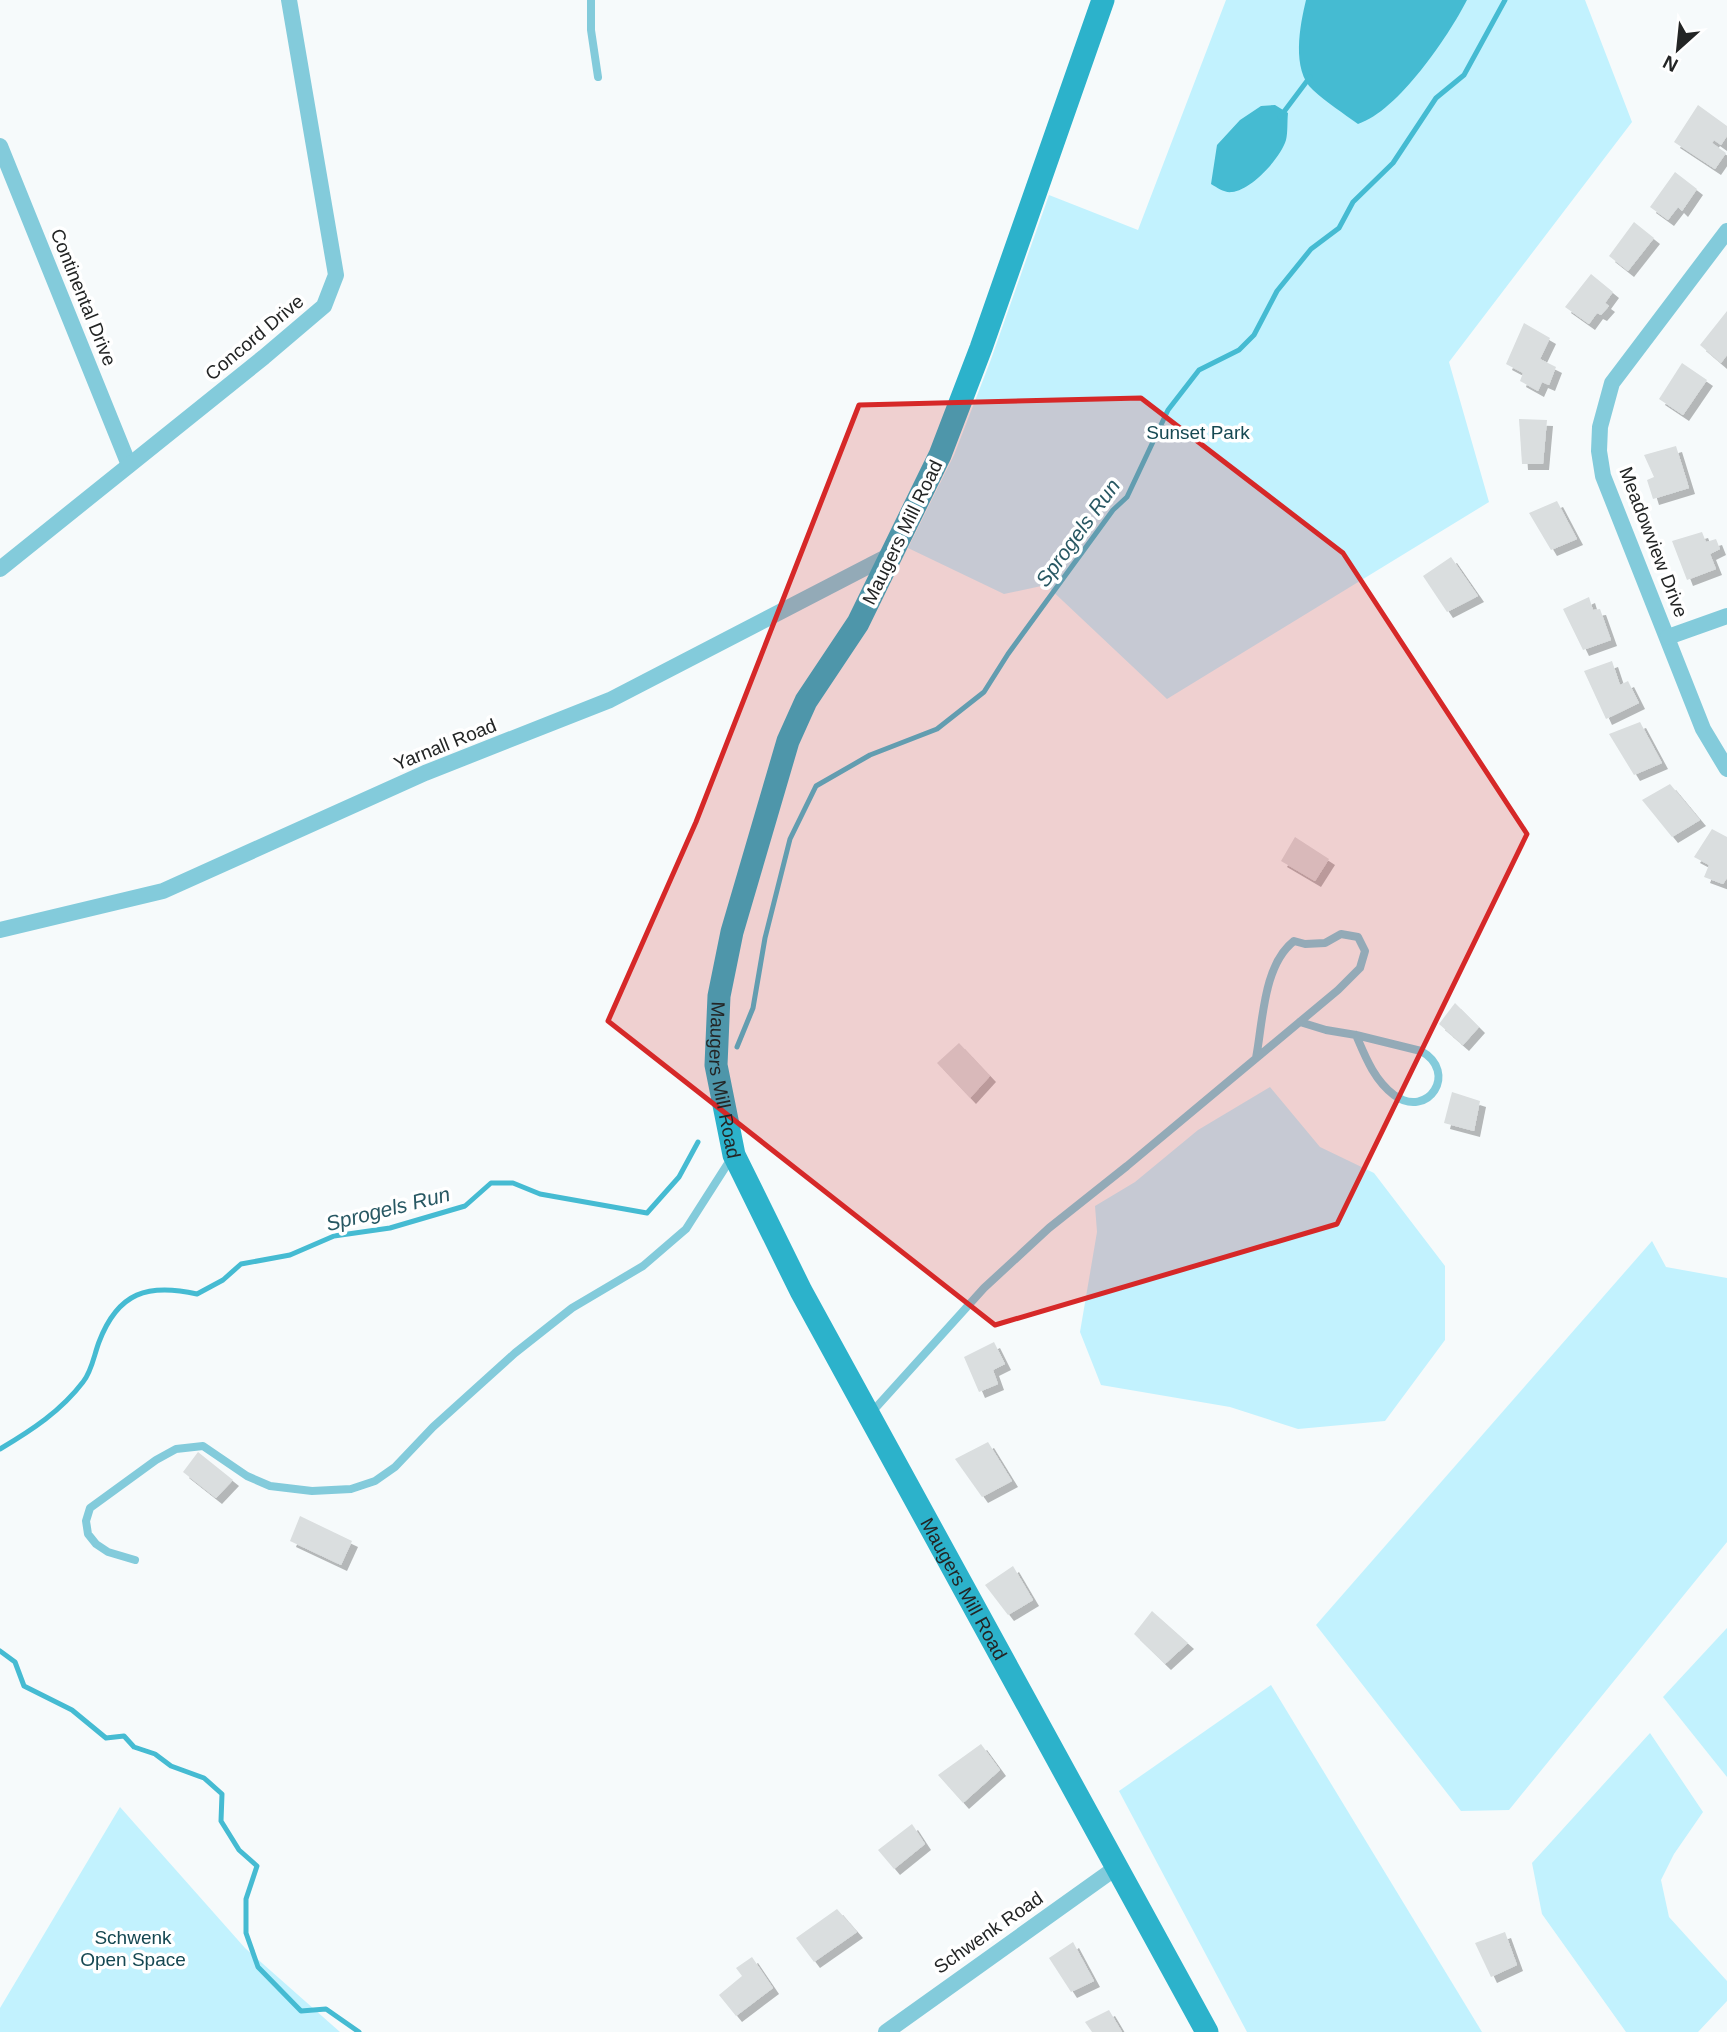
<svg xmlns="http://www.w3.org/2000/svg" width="1727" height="2032" viewBox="0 0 1727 2032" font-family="Helvetica,sans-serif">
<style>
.green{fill:#c2f2fe}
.water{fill:#45bbd2}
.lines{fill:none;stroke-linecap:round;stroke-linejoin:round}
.stream{stroke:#45bbd2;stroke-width:5}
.building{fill:#dadedf;filter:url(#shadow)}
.lane{stroke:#83cbdb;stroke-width:8}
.street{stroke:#83cbdb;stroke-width:16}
.secondary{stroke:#2cb2cb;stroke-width:23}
.marked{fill:#d62828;fill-opacity:0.2;stroke:#d62828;stroke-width:5;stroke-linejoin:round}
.labels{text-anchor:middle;stroke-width:7;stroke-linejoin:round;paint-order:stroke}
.street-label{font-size:19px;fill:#232525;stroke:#fff}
.park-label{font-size:19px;fill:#154852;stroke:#fff}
.water-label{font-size:21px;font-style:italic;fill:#285863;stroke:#fff}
</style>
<defs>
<filter id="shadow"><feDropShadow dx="6" dy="6" stdDeviation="0" flood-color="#0004"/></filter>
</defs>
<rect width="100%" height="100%" fill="#f6fafb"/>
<!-- green -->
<g class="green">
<path d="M1226,0H1585L1632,122L1449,362L1489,502L1167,699L1046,585L1004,594L908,548L954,455L990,362L1049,195L1138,230Z"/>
<path d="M1270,1087L1320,1147L1374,1173L1445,1266V1340L1385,1421L1298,1429L1230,1407L1101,1385L1080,1332L1097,1232L1095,1206L1135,1182L1198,1130Z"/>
<path d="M1652,1241L1666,1267L1727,1278V1542L1509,1810L1461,1811L1316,1625Z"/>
<path d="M1727,1628V1777L1663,1697Z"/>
<path d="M1271,1685L1482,2032H1247L1119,1791Z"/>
<path d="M1650,1733L1703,1812L1674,1854L1661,1880L1669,1917L1727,1981V2001L1698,2032H1626L1542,1914L1532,1863Z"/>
<path d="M120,1807L245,1948L340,2032H0V2008Z"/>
</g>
<!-- water -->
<g class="water">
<path d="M1306,0H1467C1448,37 1398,111 1358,124C1343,113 1327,103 1313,90C1291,70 1300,25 1306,0Z"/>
<path d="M1275,105L1288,113C1287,122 1288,132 1286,140C1280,159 1251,190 1232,192C1224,193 1218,188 1211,184L1217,145L1240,120L1261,106Z"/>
</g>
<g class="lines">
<!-- stream -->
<g class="stream">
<path d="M1280,117L1310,77"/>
<path d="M737,1047L753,1008L765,938L790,839L816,786L870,755L937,729L984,692L1008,654L1113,510L1127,497L1168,410L1199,370L1239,350L1254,335L1277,291L1311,249L1339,228L1353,202L1393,163L1436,98L1464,75L1505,0"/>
<path d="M0,1449C32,1430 61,1411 83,1382C92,1371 94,1355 99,1342C118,1292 148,1283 197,1294L223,1280L241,1264L290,1255L334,1236L390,1228L465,1206L491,1183H513L540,1194L647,1213L679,1177L698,1142"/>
<path d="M0,1651L15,1662L24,1686L72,1710L106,1738L124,1736L134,1747L155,1754L171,1766L204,1778L222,1794L221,1821L239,1850L257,1866L246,1899V1933L258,1967L301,2011L326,2009L359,2032"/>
</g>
</g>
<!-- building -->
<g class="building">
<path d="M1698,105L1727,126V136L1721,145L1714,140L1712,143L1726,153L1715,169L1674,142Z"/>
<path d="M1675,172L1697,189L1682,211L1678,207L1668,220L1650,207Z"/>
<path d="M1634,222L1654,238L1628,271L1609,256Z"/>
<path d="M1591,274L1613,292L1605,303L1609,306L1601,315L1597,313L1589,324L1565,307Z"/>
<path d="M1727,311V355L1721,363L1700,345Z"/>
<path d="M1524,323L1550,338L1540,359L1556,367L1549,385L1542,382L1538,391L1520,381L1523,373L1506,364Z"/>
<path d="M1682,363L1707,380L1683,415L1659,399Z"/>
<path d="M1519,419L1547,420L1543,464H1522Z"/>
<path d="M1676,446L1689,488L1653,499L1647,480L1654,477L1644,455Z"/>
<path d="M1557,501L1577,539L1551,550L1529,513Z"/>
<path d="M1702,532L1706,542L1716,539L1720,549L1710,554L1716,569L1687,580L1672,541Z"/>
<path d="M1451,557L1478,596L1447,612L1423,576Z"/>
<path d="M1589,597L1593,610L1600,609L1611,640L1583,650L1563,609Z"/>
<path d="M1612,661L1620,685L1628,681L1639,703L1606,719L1584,671Z"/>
<path d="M1640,722L1662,763L1634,775L1609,734Z"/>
<path d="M1670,784L1700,820L1672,837L1642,800Z"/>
<path d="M1712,829L1727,837V878L1723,884L1704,877L1709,865L1694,857Z"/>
<path d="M1295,837L1329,859L1315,881L1281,861Z"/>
<path d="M1455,1003L1479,1027L1463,1045L1439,1024Z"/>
<path d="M959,1043L990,1076L970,1098L937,1063Z"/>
<path d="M1452,1092L1480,1101L1474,1131L1444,1123Z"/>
<path d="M994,1342L1005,1364L993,1370L998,1384L979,1392L964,1357Z"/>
<path d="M988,1442L1012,1481L982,1497L955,1459Z"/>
<path d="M198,1452L233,1480L216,1498L183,1472Z"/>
<path d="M300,1516L352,1541L341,1565L290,1541Z"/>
<path d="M1013,1566L1033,1600L1008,1615L985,1585Z"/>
<path d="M1152,1611L1188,1643L1165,1664L1134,1634Z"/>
<path d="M981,1744L1000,1770L963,1803L938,1775Z"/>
<path d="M912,1824L925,1844L894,1869L878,1850Z"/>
<path d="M837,1909L857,1932L814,1962L796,1938Z"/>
<path d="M1505,1932L1517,1965L1491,1977L1475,1943Z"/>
<path d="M1073,1942L1094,1981L1071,1992L1049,1958Z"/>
<path d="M752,1957L773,1988L736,2016L719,1995L742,1976L736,1968Z"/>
<path d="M1109,2010L1122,2032H1092L1085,2022Z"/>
</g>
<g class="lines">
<!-- lane -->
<g class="lane">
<path d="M591,0V30L598,77"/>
<path d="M1300,1022L1326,1030L1356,1035L1421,1051C1459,1072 1428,1120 1394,1095C1374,1080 1365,1056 1356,1035"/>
<path d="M871,1413L984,1288L1049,1228L1127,1166L1338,990L1360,968L1365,951L1358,937L1341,934L1325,943L1305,944L1294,941C1263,965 1263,1022 1256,1058"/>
<path d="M135,1560L108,1552L96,1544L88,1534L86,1521L90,1508L156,1460L176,1449L203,1446L247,1476L270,1486L312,1491L351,1489L375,1481L395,1467L433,1427L515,1353L572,1308L643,1266L686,1229L732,1157"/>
</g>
<!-- street -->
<g class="street">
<path d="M0,146L129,465"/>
<path d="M1727,231L1612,383L1600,427L1599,451L1603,476L1703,729L1727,769"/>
<path d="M0,569L264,357L324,306L336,275L289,0"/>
<path d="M1668,637L1727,616"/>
<path d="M0,930L163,891L425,773L610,700L890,555"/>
<path d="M886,2032L1117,1867"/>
</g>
<!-- secondary -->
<path class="secondary" id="s1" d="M1103,0L981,348L940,455L858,623L806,701L788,741L732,932L719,996L716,1065L734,1155L801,1291L1207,2032"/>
</g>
<!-- marked area -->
<path class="marked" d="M1141,398L1343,553L1527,834L1337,1224L995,1325L608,1021L696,822L859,405Z"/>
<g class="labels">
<!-- street labels -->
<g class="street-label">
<text transform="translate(84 297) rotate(68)" y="7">Continental Drive</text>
<text transform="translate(254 337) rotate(-40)" y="7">Concord Drive</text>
<text transform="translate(902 532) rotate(-64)" y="7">Maugers Mill Road</text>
<text transform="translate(1654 542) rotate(69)" y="7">Meadowview Drive</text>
<text transform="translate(445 744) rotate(-22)" y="7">Yarnall Road</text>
<text dy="7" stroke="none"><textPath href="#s1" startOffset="1157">Maugers Mill Road</textPath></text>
<text dy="7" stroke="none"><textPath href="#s1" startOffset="1724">Maugers Mill Road</textPath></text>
<text transform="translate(988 1932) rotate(-35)" y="7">Schwenk Road</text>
</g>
<!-- park labels -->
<g class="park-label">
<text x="1198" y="439">Sunset Park</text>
<text x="133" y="1944">Schwenk<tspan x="133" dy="22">Open Space</tspan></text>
</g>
<!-- water labels -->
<g class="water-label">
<text transform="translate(1078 533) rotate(-54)" y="7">Sprogels Run</text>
<text transform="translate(388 1209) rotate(-14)" y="7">Sprogels Run</text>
</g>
</g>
<!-- north arrow -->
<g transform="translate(1678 49) rotate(207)" stroke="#ffffff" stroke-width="5" paint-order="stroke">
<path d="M0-5L12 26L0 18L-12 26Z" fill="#232525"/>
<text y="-10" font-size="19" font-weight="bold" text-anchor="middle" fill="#232525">N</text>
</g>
</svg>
